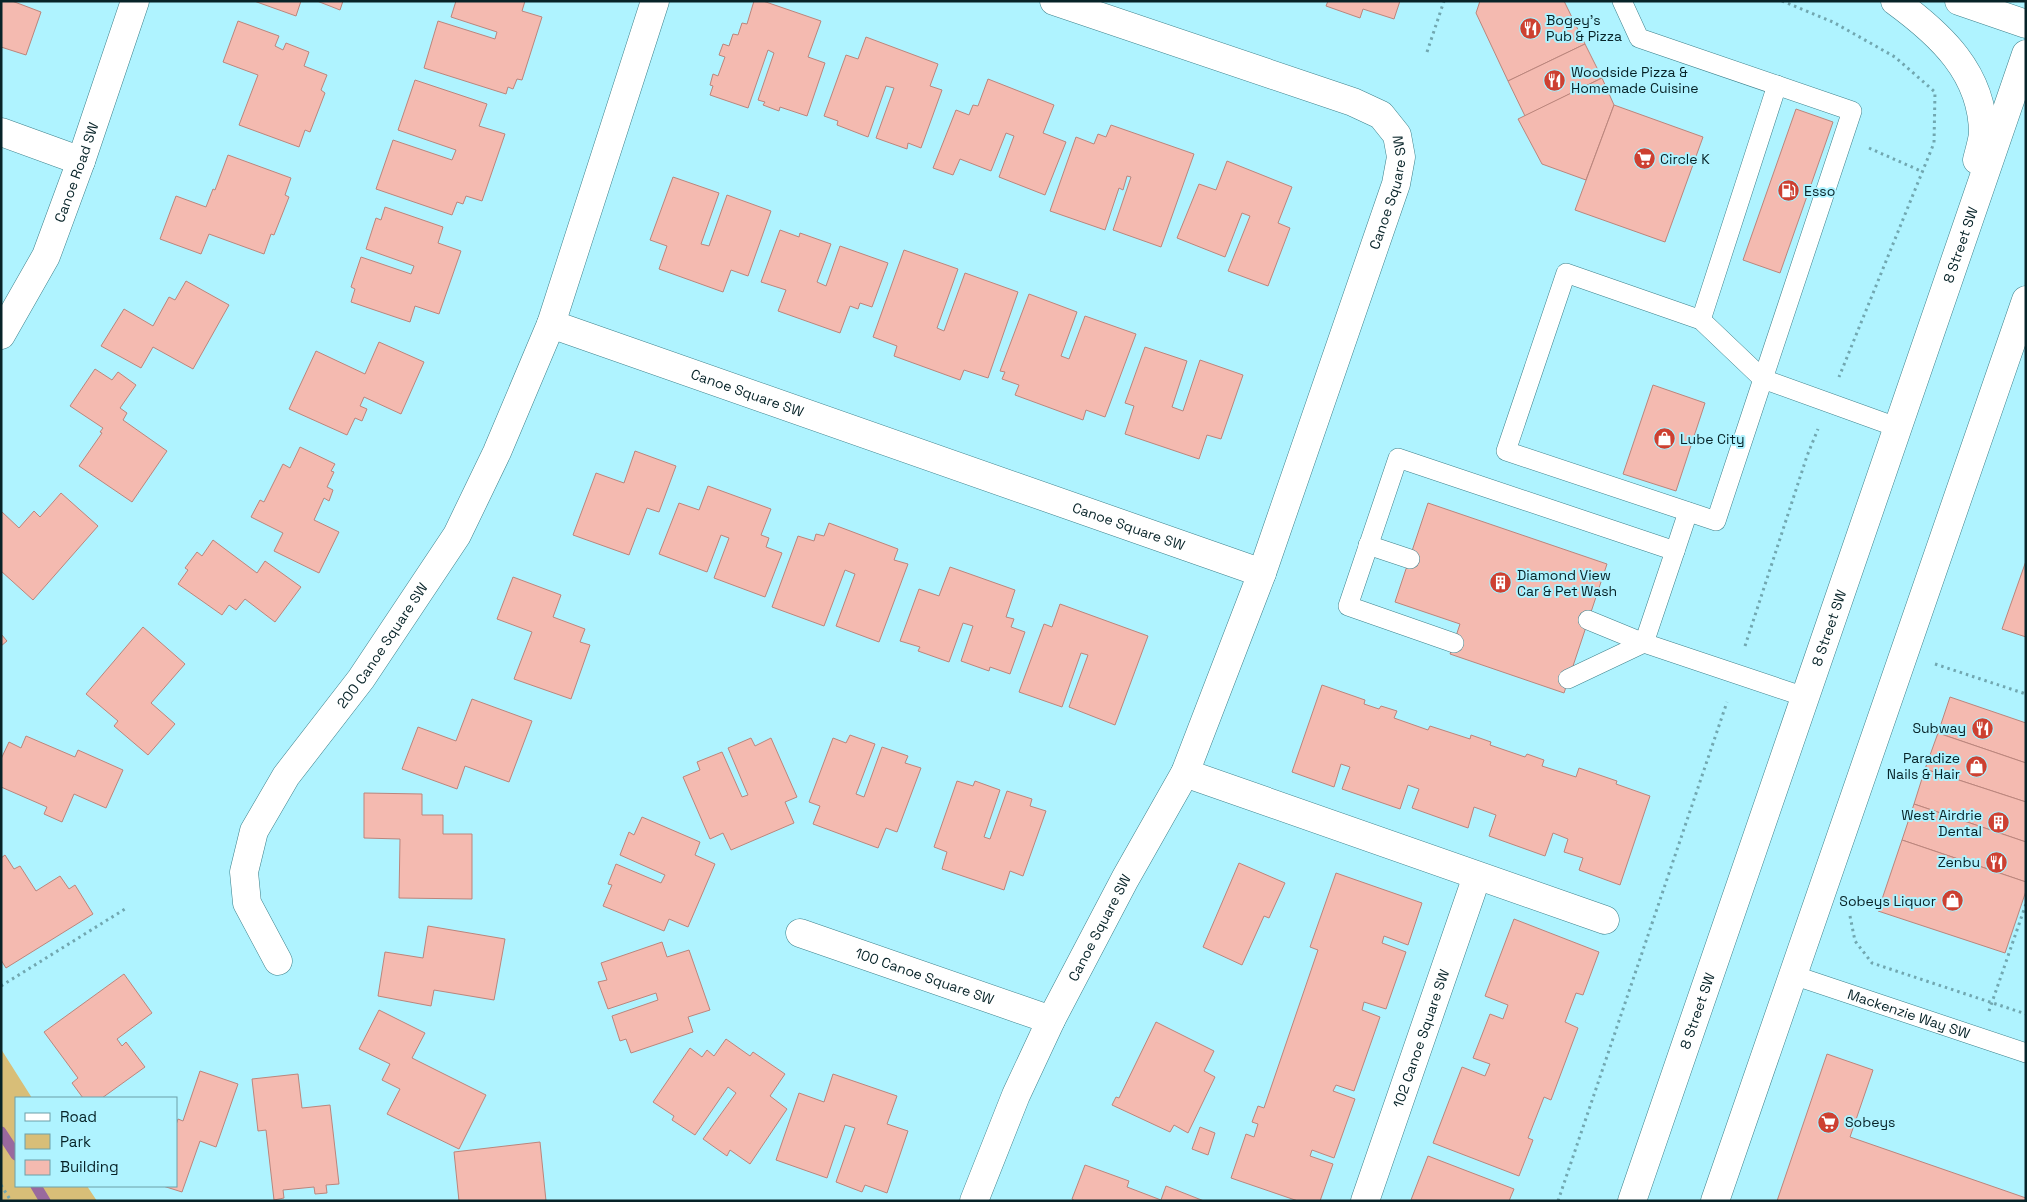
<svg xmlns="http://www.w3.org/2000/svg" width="2027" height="1202" viewBox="0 0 2027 1202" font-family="'Space Grotesk',sans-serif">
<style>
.green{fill:#d8be78}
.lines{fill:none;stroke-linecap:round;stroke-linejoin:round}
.stream{stroke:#99699e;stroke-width:11}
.building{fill:#f4bab0;stroke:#bb857c}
.lane-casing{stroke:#3d808b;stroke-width:20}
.street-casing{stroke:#3d808b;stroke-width:29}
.secondary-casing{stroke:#3d808b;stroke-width:29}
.path{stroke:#71a7b0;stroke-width:3;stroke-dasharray:2.5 4;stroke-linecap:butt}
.lane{stroke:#fff;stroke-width:19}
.street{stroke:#fff;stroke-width:28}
.secondary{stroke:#fff;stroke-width:28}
.labels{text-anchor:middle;stroke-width:4;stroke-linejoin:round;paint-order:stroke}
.poi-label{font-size:14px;fill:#072328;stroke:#aff3ff;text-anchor:start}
.street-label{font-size:14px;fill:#072328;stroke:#aff3ff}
</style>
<rect width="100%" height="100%" fill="#aff3ff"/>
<!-- green -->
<path class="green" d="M1,1049L32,1098H16V1186H87L97,1201H1Z"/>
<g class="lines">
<!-- stream -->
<g class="stream">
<path d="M1,1132L16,1155"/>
<path d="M36,1186L45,1201"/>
</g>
</g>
<!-- building -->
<g class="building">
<path d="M1,1H12L41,12L26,55L1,47Z"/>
<path d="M254,1H301L296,16Z"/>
<path d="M317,1H343L340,10Z"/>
<path d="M456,1H525L522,11L542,17L522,80L517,79L513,89L508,87L506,94L424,68L438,21L495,39L497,32L451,17Z"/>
<path d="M754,1H763L821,21L808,57L825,63L807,116L780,107L779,111L763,105L765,102L758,100L774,53L768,50L748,108L710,95L713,86L710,85L713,74L718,76L725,57L719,55L723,44L729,46L733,34L738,35L742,23L747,24Z"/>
<path d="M1328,1H1400L1394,19L1363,9L1360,18L1326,6Z"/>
<path d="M1480,1H1564L1585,44L1508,81L1476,13Z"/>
<path d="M238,21L279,36L275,46L283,50L286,43L309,52L304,66L327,75L321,90L325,93L310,132L305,130L299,147L239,125L258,75L223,62Z"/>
<path d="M866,37L938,64L930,86L942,90L921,148L908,143L907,149L876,138L894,88L886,86L868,137L837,125L838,121L824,116L846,55L858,59Z"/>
<path d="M1585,44L1602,78L1525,116L1508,81Z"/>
<path d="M1602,78L1614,105L1586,180L1542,164L1518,119Z"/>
<path d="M988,79L1054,105L1043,133L1066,142L1045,195L999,177L1014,136L1006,133L991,171L960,159L953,175L933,168L956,110L969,115L973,105L978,106Z"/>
<path d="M415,80L487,104L479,126L505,134L482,201L466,196L463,204L457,202L452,215L376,189L393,140L452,160L456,150L398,130Z"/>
<path d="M1614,105L1703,137L1665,242L1575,210Z"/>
<path d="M1796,109L1833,122L1780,273L1743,260Z"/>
<path d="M1111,125L1194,154L1161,247L1113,230L1131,177L1127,176L1123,190L1119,188L1105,230L1050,211L1076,137L1094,144L1098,134L1106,137Z"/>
<path d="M228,155L291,178L285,195L289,197L274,235L271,234L264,254L209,234L201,254L160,239L176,196L206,207L213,189L215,190Z"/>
<path d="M1227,161L1292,187L1278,223L1290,228L1268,286L1228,271L1250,216L1242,213L1225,257L1177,238L1199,184L1216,190Z"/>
<path d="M673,177L719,193L701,244L709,246L727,195L771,211L748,276L731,270L723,292L659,269L667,246L650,240Z"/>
<path d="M385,207L443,227L438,243L461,251L439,314L415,306L410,322L351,302L355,289L351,287L361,257L411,274L414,266L366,249L376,218L381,220Z"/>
<path d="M780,230L799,237L800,233L831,244L817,282L826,286L840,246L888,263L872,307L860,303L858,309L850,306L840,333L778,311L786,290L761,282Z"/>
<path d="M904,250L958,269L937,328L944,331L965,273L1018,292L988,378L964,370L960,380L894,356L897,346L873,337Z"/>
<path d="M186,281L229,305L193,369L153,347L141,368L101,346L124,309L153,326L169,297L175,300Z"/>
<path d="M1029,294L1077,312L1061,356L1069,359L1085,316L1136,334L1105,417L1086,410L1083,420L1015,395L1019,385L1002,379L1005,372L1000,371Z"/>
<path d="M379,342L424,362L401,414L364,397L360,406L367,409L362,421L355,418L347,435L289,409L316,351L365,374Z"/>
<path d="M1145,347L1187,361L1172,407L1183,411L1200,360L1243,375L1221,439L1207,435L1199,459L1125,434L1134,406L1125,403Z"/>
<path d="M95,369L112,380L118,372L136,385L120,408L127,413L123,420L167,451L132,502L79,466L102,433L100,432L103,428L70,406Z"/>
<path d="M1653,385L1705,403L1676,491L1623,474Z"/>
<path d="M300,447L335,464L331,471L334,472L327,487L333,490L329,501L324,498L314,520L339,532L319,573L274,551L283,533L251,517L260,500L264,502L283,464L290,468Z"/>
<path d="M635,451L676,466L659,512L647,508L629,555L573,535L596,473L624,483Z"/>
<path d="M708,486L771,509L761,535L769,538L766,547L782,553L765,597L714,578L729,538L721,535L707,572L659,554L679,503L699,510Z"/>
<path d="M61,493L98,526L33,600L1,571V511L19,528L34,511L40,517Z"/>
<path d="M1428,503L1607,564L1564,693L1450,654L1460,624L1395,602Z"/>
<path d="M829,523L898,549L894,560L908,564L879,642L836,626L855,574L845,570L824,626L772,607L798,536L814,541L816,534L824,536Z"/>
<path d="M213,540L257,573L265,561L301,587L275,622L245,599L236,610L229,605L222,615L178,584L188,570L185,568L197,552L202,556Z"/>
<path d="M2026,561V637L2002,629Z"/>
<path d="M950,567L1015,590L1006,617L1014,619L1011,627L1025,632L1010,674L990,667L989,671L961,661L973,626L963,623L949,662L918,651L920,647L900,641L919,589L939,596Z"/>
<path d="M513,577L561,595L553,617L585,629L580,642L590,645L571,699L514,679L532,632L497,619Z"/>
<path d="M1060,604L1148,636L1115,725L1069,707L1088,655L1081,653L1062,707L1019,692L1044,624L1052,627Z"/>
<path d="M143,627L185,664L151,703L175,724L148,755L114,726L118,721L86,694Z"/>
<path d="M1,634L7,641L1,646Z"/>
<path d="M1322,685L1365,700L1364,704L1379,709L1381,706L1397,711L1394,718L1428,730L1430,726L1470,739L1471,735L1491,742L1490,745L1525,757L1527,754L1544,760L1542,766L1576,777L1579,768L1617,781L1616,784L1650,796L1620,885L1579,870L1583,858L1564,852L1568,839L1553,833L1545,856L1489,836L1496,815L1474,807L1468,828L1412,808L1419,789L1408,785L1400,809L1342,789L1350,767L1341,764L1334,787L1292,772Z"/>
<path d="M1950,697L2026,723V763L1938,733Z"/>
<path d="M472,699L532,721L509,782L465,766L457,789L402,769L418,727L456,741Z"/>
<path d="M1938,733L2026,763V802L1925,769Z"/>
<path d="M850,735L875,744L856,794L864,797L882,747L908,756L905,763L921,768L897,832L886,828L878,848L813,824L820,806L809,802L833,738L846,743Z"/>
<path d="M26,736L75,757L78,750L123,770L106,808L74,794L62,822L44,814L47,807L1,787V759L9,742L21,748Z"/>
<path d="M751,738L755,746L771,738L797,797L785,802L794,823L731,850L723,833L710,839L683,777L700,770L697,762L722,752L742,797L748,795L728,748Z"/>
<path d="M1925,769L2026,802V842L1914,804Z"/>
<path d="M957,781L973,786L975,781L1000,790L984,837L990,839L1007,791L1032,799L1030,806L1046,811L1023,876L1010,871L1004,890L942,869L947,852L934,847Z"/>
<path d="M364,793L422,794V815H443V834H472V899L399,898L400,839L364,838Z"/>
<path d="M1914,804L2026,842V882L1902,840Z"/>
<path d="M642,817L700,842L695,855L715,864L688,927L669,919L664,931L603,906L612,885L608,884L616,864L661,883L665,875L620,855L629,832L634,835Z"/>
<path d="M1902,840L2026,882V891L2005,953L1878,911Z"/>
<path d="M5,855L14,869L20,866L36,891L60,876L69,889L75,885L93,914L6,968L1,960V858Z"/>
<path d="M1239,863L1285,883L1269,918L1264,916L1242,965L1203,947Z"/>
<path d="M1336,873L1422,903L1408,945L1384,936L1382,943L1406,952L1386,1009L1364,1002L1362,1010L1380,1017L1354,1091L1336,1085L1333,1091L1355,1099L1334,1158L1312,1150L1310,1156L1333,1164L1320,1201H1298L1231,1178L1246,1134L1254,1137L1258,1124L1252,1122L1258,1106L1264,1108L1318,950L1310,947Z"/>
<path d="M1514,919L1599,952L1583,995L1576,993L1565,1022L1578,1028L1551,1100L1544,1097L1528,1138L1533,1140L1519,1176L1433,1143L1462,1067L1485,1076L1490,1064L1473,1058L1490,1014L1503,1019L1508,1005L1485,996Z"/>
<path d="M428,926L505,939L494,1000L434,990L431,1006L378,996L385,952L423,958Z"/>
<path d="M662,942L667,957L689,950L710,1010L688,1017L693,1032L631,1053L626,1039L620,1041L612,1016L658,1000L656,993L608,1009L598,982L607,980L601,963Z"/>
<path d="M124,974L152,1013L117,1039L122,1046L126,1042L145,1067L102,1098H83L72,1083L78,1078L44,1032Z"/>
<path d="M379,1010L425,1033L412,1058L486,1095L459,1149L387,1114L400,1089L382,1080L390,1064L359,1049Z"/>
<path d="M1156,1022L1214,1051L1204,1071L1215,1077L1188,1133L1174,1125L1170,1132L1112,1105L1116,1097L1119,1098Z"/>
<path d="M726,1039L750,1056L753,1052L785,1074L770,1096L787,1109L750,1164L730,1150L727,1156L703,1139L736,1093L728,1087L695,1135L672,1120L674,1116L653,1102L690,1048L702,1057L707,1050L714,1056Z"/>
<path d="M1827,1054L1873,1070L1850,1137L2026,1198V1201H1777Z"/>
<path d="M200,1071L238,1084L216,1147L200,1141L182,1192L163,1186H176V1125L178,1119L183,1121Z"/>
<path d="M298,1074L302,1108L330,1105L339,1184L326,1185L327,1193L315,1194L314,1187L283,1190L284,1198L274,1200L266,1130L258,1131L252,1079Z"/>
<path d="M833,1074L897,1096L887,1124L908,1131L887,1193L865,1185L862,1192L836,1182L855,1128L845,1125L827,1178L776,1160L799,1093L824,1102Z"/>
<path d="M1200,1127L1215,1133L1208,1155L1192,1149Z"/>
<path d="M540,1142L546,1201H459L454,1152Z"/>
<path d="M1428,1156L1514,1189L1509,1201L1411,1200Z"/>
<path d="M1085,1165L1129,1181L1127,1187L1161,1200L1166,1186L1204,1201H1075L1072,1199Z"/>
</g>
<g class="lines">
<defs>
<g id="lane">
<path d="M1622,1L1639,38L1852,111L1763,379L1899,428"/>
<path d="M1566,273L1701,320L1763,379L1716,521L1506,451Z"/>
<path d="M1701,320L1777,85"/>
<path d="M1368,545L1410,559"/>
<path d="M1675,551L1688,512"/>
<path d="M1588,620L1644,643L1805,697"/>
<path d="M1454,643L1348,606L1398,458L1675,551L1644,643L1568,679"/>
<path id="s1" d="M1793,975L2026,1053"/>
</g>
<g id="street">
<path d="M1,132L81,161"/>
<path id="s2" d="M551,324L1262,573"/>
<path id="s3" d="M1,335L46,256L81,161L135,1"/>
<path d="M1185,773L1605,920"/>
<path id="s4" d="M800,933L1051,1020"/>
<path id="s5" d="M278,961L247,903L244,872L254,831L286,776L361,679L457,535L497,452L551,324L655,1"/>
<path id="s6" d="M974,1201L1016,1095L1051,1020L1125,879L1185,773L1262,573L1396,184L1401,157L1397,135L1381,115L1353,102L1054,1"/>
<path id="s7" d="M1365,1201L1477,876"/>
</g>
<g id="secondary">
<path d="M1895,1C1940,34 1983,73 1983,134C1982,142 1979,152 1977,160"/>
<path d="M1959,1L2026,24"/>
<path id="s8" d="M1632,1201L2026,54"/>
<path d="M1715,1201L2026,300"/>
</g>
</defs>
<!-- lane casing -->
<use href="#lane" class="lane-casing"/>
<!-- street casing -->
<use href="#street" class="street-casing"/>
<!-- secondary casing -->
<use href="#secondary" class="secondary-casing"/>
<!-- path -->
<g class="path">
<path d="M1782,1L1833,22L1895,57L1935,92L1934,143L1839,377"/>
<path d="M1427,52L1444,1"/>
<path d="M1869,148L1923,172"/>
<path d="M1745,646L1807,456L1818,429"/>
<path d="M1935,664L2026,694"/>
<path d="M1850,916L1855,941L1872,963L2026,1014"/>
<path d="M1,986L125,909"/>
<path d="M1989,1011L2026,904"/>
<path d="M1,1185L11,1201"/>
<path d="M1558,1201L1727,702"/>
</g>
<!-- lane -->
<use href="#lane" class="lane"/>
<!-- street -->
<use href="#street" class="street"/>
<!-- secondary -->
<use href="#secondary" class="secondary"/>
</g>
<!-- icons -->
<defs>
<symbol id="restaurant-disc" viewBox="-11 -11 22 22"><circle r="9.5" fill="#cd4031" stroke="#aff3ff"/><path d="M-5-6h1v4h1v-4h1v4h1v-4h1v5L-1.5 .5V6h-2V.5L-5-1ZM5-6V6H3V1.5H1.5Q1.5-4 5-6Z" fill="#fff"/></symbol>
<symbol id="supermarket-disc" viewBox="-11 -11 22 22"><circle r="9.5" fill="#cd4031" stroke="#aff3ff"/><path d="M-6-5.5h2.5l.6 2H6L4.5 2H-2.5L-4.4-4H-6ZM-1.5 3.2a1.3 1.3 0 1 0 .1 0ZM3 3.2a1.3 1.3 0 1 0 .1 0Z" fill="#fff"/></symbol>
<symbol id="fuel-disc" viewBox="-11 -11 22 22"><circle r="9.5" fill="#cd4031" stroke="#aff3ff"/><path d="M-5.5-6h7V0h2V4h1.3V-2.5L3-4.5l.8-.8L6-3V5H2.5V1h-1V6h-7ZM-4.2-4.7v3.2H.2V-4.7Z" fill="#fff"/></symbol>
<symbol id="shop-disc" viewBox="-11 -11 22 22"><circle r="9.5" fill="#cd4031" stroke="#aff3ff"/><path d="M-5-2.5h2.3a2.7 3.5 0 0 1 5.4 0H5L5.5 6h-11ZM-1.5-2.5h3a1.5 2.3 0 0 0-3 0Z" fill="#fff"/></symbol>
<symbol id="building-disc" viewBox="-11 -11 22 22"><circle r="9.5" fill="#cd4031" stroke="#aff3ff"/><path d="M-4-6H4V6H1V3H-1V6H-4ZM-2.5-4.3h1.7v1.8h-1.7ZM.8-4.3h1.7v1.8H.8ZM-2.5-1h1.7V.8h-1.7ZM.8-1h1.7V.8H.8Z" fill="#fff"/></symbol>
</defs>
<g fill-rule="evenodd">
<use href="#restaurant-disc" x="1518" y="16" width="25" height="25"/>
<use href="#restaurant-disc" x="1542" y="68" width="25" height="25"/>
<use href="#supermarket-disc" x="1632" y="146" width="25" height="25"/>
<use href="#fuel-disc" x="1776" y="178" width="25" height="25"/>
<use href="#shop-disc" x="1652" y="426" width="25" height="25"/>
<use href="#building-disc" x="1488" y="570" width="25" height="25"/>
<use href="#restaurant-disc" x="1970" y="716" width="25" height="25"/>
<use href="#shop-disc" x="1964" y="754" width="25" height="25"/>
<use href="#building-disc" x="1986" y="810" width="25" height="25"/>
<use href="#restaurant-disc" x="1984" y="850" width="25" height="25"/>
<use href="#shop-disc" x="1940" y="888" width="25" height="25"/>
<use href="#supermarket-disc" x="1816" y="1110" width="25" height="25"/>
</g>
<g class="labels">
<!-- poi labels -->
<g class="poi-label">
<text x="1546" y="25">Bogey's<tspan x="1546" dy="16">Pub &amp; Pizza</tspan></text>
<text x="1571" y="77">Woodside Pizza &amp;<tspan x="1571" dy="16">Homemade Cuisine</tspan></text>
<text x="1660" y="164">Circle K</text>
<text x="1804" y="196">Esso</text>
<text x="1680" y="444">Lube City</text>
<text x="1517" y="580">Diamond View<tspan x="1517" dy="16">Car &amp; Pet Wash</tspan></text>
<text x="1966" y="733" text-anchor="end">Subway</text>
<text x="1960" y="763" text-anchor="end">Paradize<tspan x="1960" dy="16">Nails &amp; Hair</tspan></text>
<text x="1982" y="820" text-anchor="end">West Airdrie<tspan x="1982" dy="16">Dental</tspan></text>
<text x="1980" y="867" text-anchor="end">Zenbu</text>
<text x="1936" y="906" text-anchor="end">Sobeys Liquor</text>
<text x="1845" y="1127">Sobeys</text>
</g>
<!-- street labels -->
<g class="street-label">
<text dy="5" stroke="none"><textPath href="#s3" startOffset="180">Canoe Road SW</textPath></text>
<text dy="5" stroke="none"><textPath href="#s6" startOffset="1094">Canoe Square SW</textPath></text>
<text dy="5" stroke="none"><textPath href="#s8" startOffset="1011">8 Street SW</textPath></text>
<text dy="5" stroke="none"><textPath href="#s2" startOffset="208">Canoe Square SW</textPath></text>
<text dy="5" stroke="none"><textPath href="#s2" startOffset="612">Canoe Square SW</textPath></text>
<text dy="5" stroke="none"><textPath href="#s8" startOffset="606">8 Street SW</textPath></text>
<text dy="5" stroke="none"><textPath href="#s5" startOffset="365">200 Canoe Square SW</textPath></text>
<text dy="5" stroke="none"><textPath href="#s6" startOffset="301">Canoe Square SW</textPath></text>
<text dy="5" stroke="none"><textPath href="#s4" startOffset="132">100 Canoe Square SW</textPath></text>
<text dy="5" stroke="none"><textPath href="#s8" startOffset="201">8 Street SW</textPath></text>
<text dy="5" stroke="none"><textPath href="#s1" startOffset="122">Mackenzie Way SW</textPath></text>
<text dy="5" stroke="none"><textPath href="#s7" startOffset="172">102 Canoe Square SW</textPath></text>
</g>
</g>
<!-- border -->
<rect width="2027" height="1202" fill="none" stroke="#072328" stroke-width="5"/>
<!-- legend -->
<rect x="15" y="1097" width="162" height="90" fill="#aff3ff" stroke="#6ca0a9"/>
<rect x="25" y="1113" width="25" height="8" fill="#ffffff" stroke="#6ca0a9"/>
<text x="60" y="1122" font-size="15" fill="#072328">Road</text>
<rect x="25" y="1134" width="25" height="15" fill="#d8be78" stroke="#6ca0a9"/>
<text x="60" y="1147" font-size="15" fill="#072328">Park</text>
<rect x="25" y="1160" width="25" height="15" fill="#f4bab0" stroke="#6ca0a9"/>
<text x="60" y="1172" font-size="15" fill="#072328">Building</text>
</svg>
